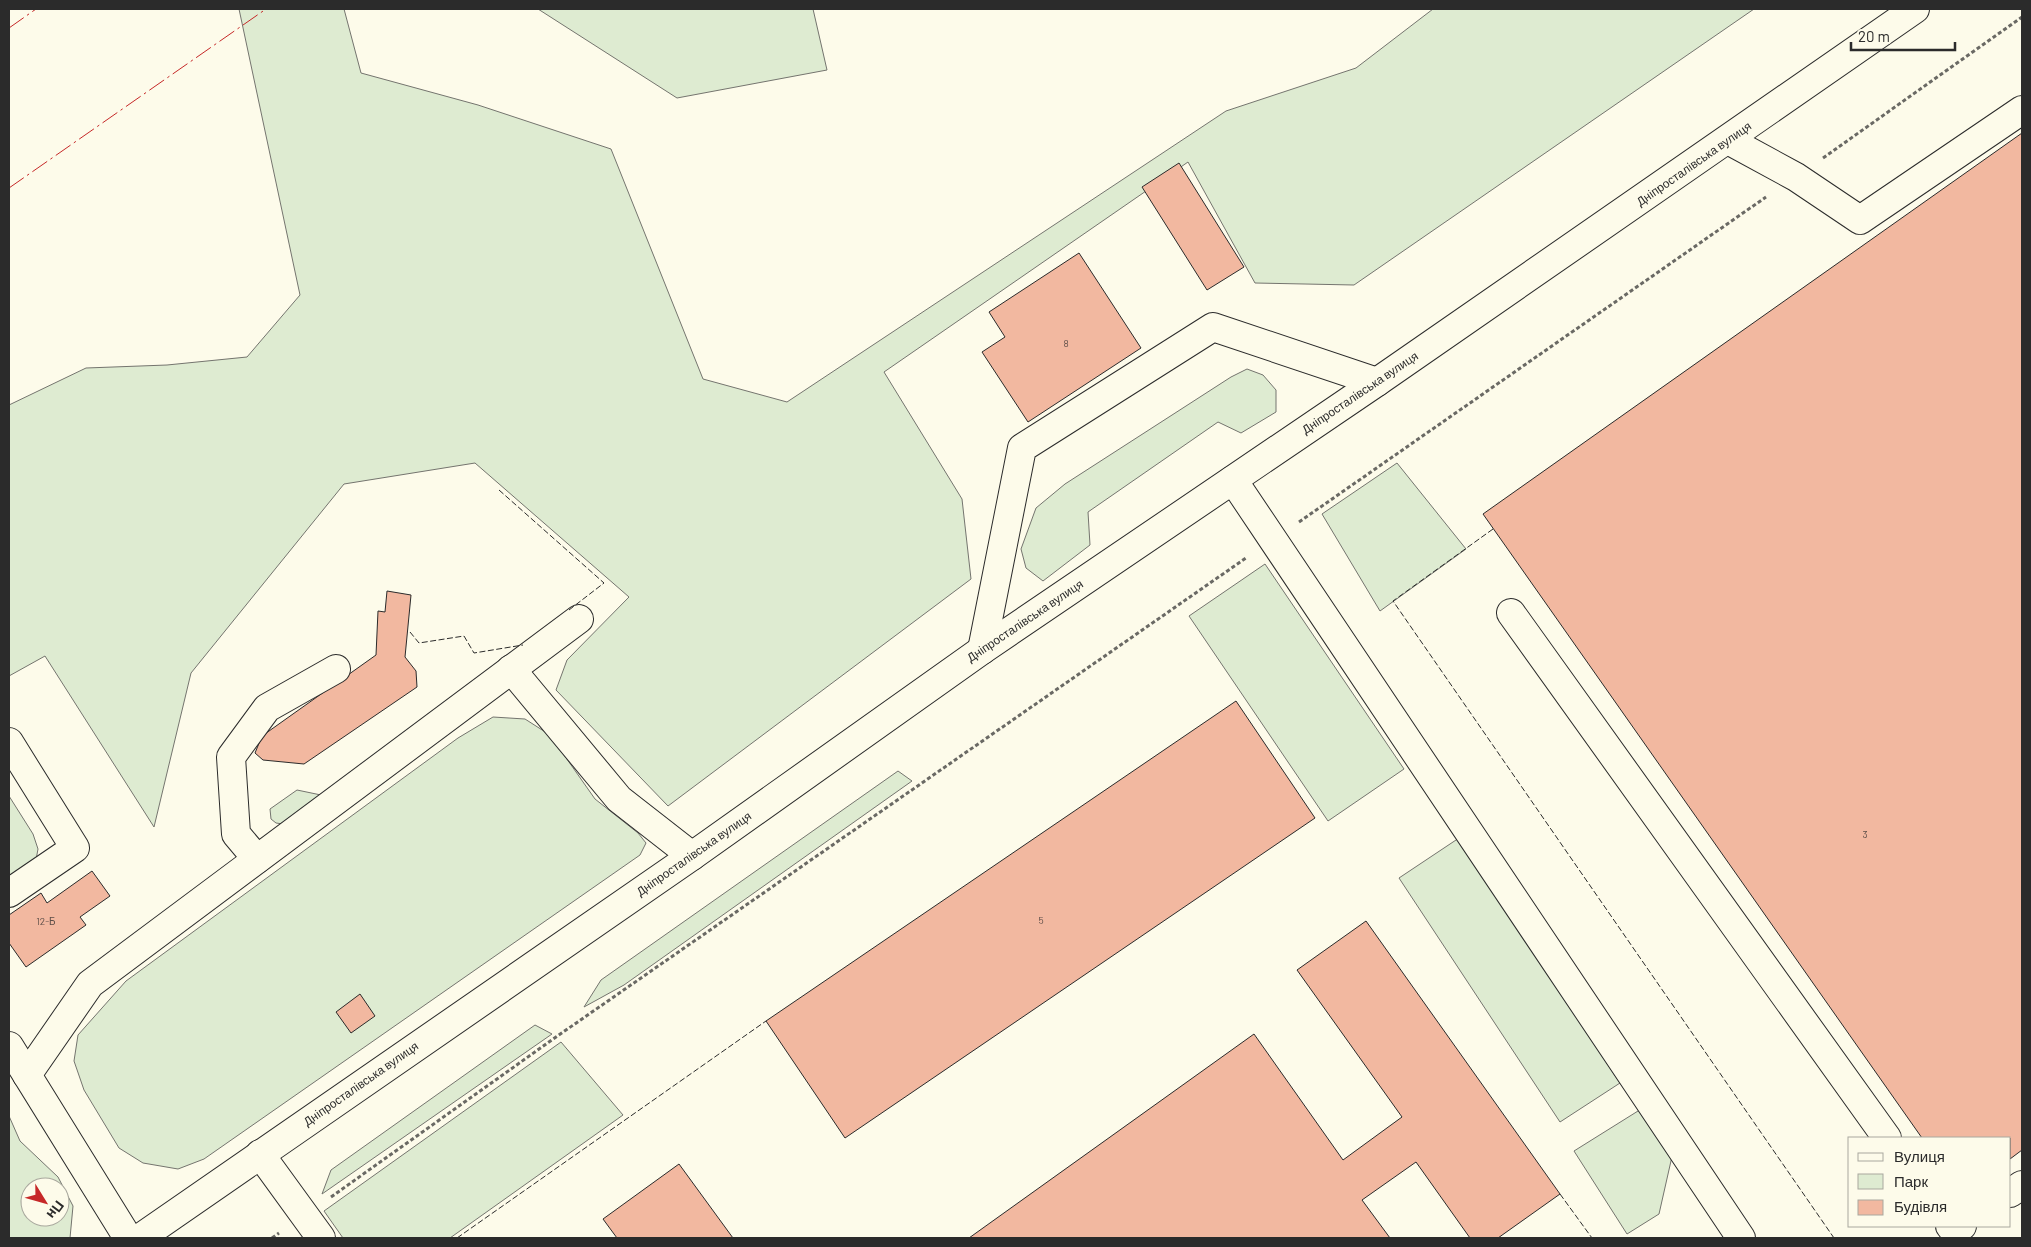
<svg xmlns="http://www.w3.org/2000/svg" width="2031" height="1247" viewBox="0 0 2031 1247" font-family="Barlow,sans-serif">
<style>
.green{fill:#deebd1;stroke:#74746e;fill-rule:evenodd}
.building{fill:#f2b8a0;stroke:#2b2b2b}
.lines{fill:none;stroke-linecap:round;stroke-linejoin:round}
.minor-casing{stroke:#2b2b2b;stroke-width:30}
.path{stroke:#6a6964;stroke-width:3;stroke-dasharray:4 2.5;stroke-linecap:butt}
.minor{stroke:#fdfbea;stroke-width:28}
.fence{stroke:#2b2b2b;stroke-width:1;stroke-dasharray:6 2.5;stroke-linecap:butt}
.power{stroke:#c62828;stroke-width:1;stroke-dasharray:18 4 2.5 4;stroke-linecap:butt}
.labels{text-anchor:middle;stroke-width:4;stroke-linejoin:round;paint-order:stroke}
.number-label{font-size:10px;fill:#5d4e48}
.street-label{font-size:12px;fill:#2b2b2b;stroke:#fdfbea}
</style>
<rect width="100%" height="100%" fill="#fdfbea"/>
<!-- green -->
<g class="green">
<path d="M239,9H344L361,73L478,105L611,149L703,379L787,402L1226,111L1356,68L1433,9H1754L1354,285L1255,283L1188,162L884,372L962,499L971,579L668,806L556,690L567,660L629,597L475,463L344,484L191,673L154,827L45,656L9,676V405L86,368L167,365L247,357L300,295Z"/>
<path d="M538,9H813L827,70L677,98Z"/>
<path d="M1247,369L1263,375L1276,390V412L1241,433L1218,422L1088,512L1090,545L1043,581L1026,568L1021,549L1036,508L1065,484L1231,377Z"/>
<path d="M1397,463L1466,549L1380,611L1322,514Z"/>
<path d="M1265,564L1404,769L1328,821L1189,616Z"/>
<path d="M493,717L525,719L550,735L595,799L638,833L646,843L640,855L204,1159L178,1169L143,1163L119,1148L84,1090L74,1061L78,1035L126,981L458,738Z"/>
<path d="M898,771L912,781L624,985L584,1007L601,980Z"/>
<path d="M297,790L321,795L283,824L276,823L271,819L270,809Z"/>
<path d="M9,796L33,834L38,849L35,865L9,886Z"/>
<path d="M1459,838L1620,1083L1560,1122L1399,878Z"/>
<path d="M535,1025L552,1034L322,1194L331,1170Z"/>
<path d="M561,1042L623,1115L450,1238H343L324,1211Z"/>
<path d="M1646,1106L1673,1152L1659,1214L1627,1234L1574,1151Z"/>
<path d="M9,1116L20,1141L58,1177L73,1206L70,1238H9ZM30,1187H60V1217H30Z"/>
</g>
<!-- building -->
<g class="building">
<path d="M2022,133V1150L2010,1159V1138H1922L1483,514Z"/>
<path d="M1179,163L1244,267L1207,290L1142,187Z"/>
<path d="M1079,253L1141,348L1028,422L982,352L1005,337L989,312Z"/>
<path d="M387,591L411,595L405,657L416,671L417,687L304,764L263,760L255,753L262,736L376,655L378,611L385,612Z"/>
<path d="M1236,701L1315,818L845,1138L766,1021Z"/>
<path d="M92,871L110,896L80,917L86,925L26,967L9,943V915L41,893L47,903Z"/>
<path d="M1366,921L1560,1194L1498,1238H1470L1416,1162L1362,1200L1390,1238H969L1254,1034L1343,1160L1402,1117L1297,970Z"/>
<path d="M360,994L375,1016L351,1033L336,1012Z"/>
<path d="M679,1164L733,1238H617L603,1219Z"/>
</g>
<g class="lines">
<defs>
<g id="minor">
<path d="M1728,140L1796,177L1860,220L2022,110"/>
<path d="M1233,480L1741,1238"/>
<path d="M1511,613L1887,1138"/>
<path d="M982,650L1022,448L1213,327L1377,382"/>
<path d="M511,669L619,799L692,856"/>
<path d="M9,742L75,848L9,893"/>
<path d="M257,859L236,834L231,757L267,708L336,669"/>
<path d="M9,1046L128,1238"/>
<path d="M27,1075L90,984L579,619"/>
<path d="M260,1154L321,1238"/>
<path d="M2010,1193L2022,1185"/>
<path d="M1950,1226L1954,1231L1962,1226"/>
<path d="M140,1238L692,856L982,650L1377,382L1915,9"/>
</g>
</defs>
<!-- minor casing -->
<use href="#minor" class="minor-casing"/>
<!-- path -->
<g class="path">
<path d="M1823,158L2022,17"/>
<path d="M1299,522L1766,197"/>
<path d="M331,1197L556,1037L1246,558"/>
<path d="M272,1238L279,1233"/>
</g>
<!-- minor -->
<use href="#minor" class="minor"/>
<!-- fence -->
<g class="fence">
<path d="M499,490L604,583L569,610"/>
<path d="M1493,529L1393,601L1834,1238"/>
<path d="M410,632L419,643L464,636L474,653L523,645"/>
<path d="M1560,1194L1592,1238"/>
<path d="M457,1238L766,1021"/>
</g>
<!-- power -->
<g class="power">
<path d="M9,28L36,9"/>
<path d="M9,188L266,9"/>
</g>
</g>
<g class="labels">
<!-- number labels -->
<g class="number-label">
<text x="1066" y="347">8</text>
<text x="1865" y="838">3</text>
<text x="1041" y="924">5</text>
<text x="46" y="925">12-Б</text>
</g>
<!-- street labels -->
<g class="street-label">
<text transform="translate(1694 164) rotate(-35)" y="4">Дніпросталівська вулиця</text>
<text transform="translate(1360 393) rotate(-34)" y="4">Дніпросталівська вулиця</text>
<text transform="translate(1025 621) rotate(-34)" y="4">Дніпросталівська вулиця</text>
<text transform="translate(694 854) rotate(-35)" y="4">Дніпросталівська вулиця</text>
<text transform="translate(361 1084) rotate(-35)" y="4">Дніпросталівська вулиця</text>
</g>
</g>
<!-- border -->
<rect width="2031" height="1247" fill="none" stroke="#2b2b2b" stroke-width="20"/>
<!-- legend -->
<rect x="1848" y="1137" width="162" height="90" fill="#fdfbea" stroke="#a9a89e"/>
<rect x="1858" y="1153" width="25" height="8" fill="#fdfbea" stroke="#a9a89e"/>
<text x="1894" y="1162" font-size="15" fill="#2b2b2b">Вулиця</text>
<rect x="1858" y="1174" width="25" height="15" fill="#deebd1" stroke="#a9a89e"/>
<text x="1894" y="1187" font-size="15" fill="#2b2b2b">Парк</text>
<rect x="1858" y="1200" width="25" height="15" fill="#f2b8a0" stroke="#a9a89e"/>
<text x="1894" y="1212" font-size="15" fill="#2b2b2b">Будівля</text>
<!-- north arrow -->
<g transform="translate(45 1202) rotate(127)"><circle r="24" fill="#fdfbea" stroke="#a9a89e"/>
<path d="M0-4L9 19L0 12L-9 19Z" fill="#c62828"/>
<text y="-8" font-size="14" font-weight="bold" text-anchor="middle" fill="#2b2b2b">Пн</text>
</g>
<!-- scale -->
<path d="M1851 42v8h104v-8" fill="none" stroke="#2b2b2b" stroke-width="2.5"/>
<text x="1858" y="42" font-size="15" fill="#2b2b2b" stroke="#fdfbea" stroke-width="4" paint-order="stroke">20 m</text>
</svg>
